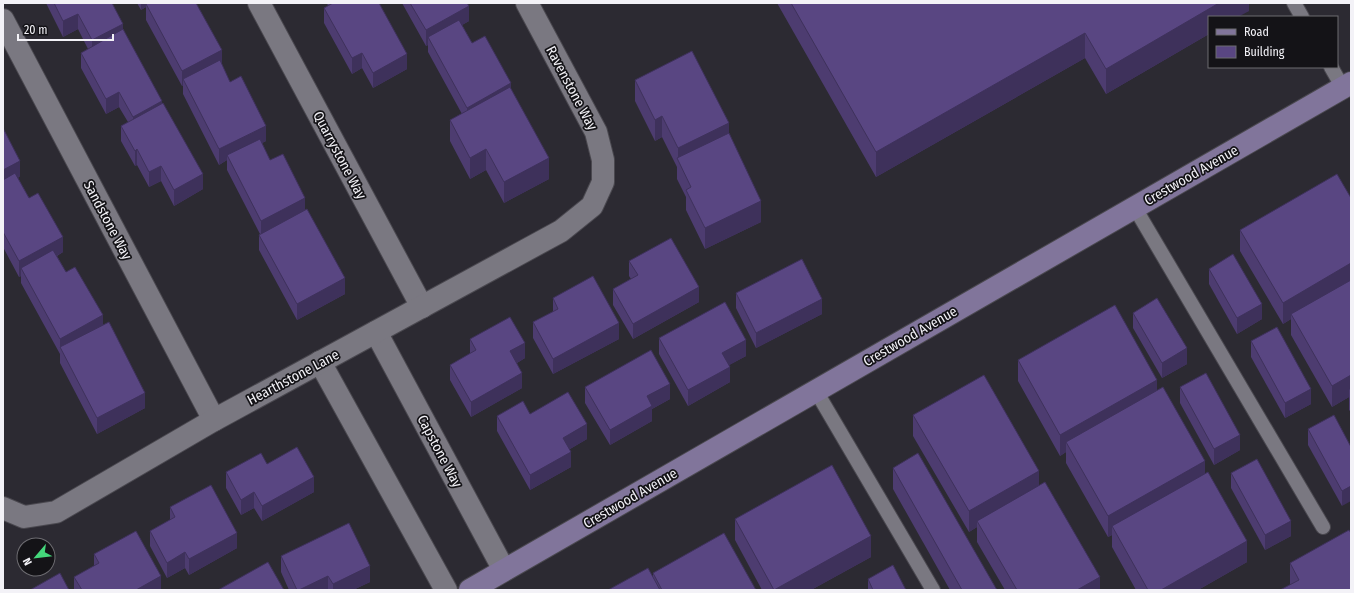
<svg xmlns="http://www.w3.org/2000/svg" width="1354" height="593" viewBox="0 0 1354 593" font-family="'Fira Sans Condensed',sans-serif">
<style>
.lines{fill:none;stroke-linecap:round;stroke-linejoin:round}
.lane-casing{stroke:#4a484f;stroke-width:16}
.street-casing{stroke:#4a484f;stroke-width:24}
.secondary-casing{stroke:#4a484f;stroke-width:24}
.lane{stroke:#7a7881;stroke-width:14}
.street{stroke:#7a7881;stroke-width:22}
.secondary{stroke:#81759b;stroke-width:22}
.wall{fill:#4d3c70}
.shaded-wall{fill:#3e315b}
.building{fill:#594682;stroke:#3e315b}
.labels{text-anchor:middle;stroke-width:3.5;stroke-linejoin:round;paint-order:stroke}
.street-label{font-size:14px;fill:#f3f2f7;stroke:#141317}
</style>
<rect width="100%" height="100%" fill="#2c2a32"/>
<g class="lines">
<defs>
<g id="lane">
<path d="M1294,3L1302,17"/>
<path d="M1331,67L1343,88"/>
<path d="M1135,208L1323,527"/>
<path d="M816,391L933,590"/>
</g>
<g id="street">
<path d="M259,3L422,307"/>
<path d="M3,20L214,420"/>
<path d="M376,332L504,570"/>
<path d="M320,362L446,590"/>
<path d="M3,508L24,517L56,512L214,420L561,231L592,206L603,182V160L596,132L527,3"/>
</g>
<path id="secondary" d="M470,590L1351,83"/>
</defs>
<!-- lane casing -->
<use href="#lane" class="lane-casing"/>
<!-- street casing -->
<use href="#street" class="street-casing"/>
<!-- secondary casing -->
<use href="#secondary" class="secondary-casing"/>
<!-- lane -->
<use href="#lane" class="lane"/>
<!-- street -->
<use href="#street" class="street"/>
<!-- secondary -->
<use href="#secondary" class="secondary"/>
</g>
<!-- wall -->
<g class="wall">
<path d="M46,3H112L123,30L162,103L203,189L174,206L161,181L149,187L137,165L135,166L121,141V126L128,122L119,107L106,114L81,68V53L88,49L78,29L63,37Z"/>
<path d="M137,3H196L222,65L230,82L266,141L262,143L270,160L305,210L345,294L297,320L259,250V235L260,234L227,170V160L219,165L183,94V86H182L146,20V7L141,10Z"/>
<path d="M327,3H379L407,69L373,88L362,68L352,74L324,23V8L328,6Z"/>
<path d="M402,3H467L469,21L462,25L472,43L511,89L549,179L504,203L486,170L470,179L450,141V120L462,114L428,52V45L426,46Z"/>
<path d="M777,3H1249V11L1209,17V34L1106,94L1085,58L876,177Z"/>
<path d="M635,80L729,134L761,222L705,249L686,210V197L677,179V167L662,137L655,141L635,101Z"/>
<path d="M3,128L20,176L18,178L29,198L63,252L57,256L66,272L103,326L145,408L97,434L60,363V354L21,283V276L19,277L3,247Z"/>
<path d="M1351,198V412L1349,410V397L1332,407L1291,335V319L1283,324L1240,251V230Z"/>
<path d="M629,261L699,302L633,339L613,305V289L631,279L629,276Z"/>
<path d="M1209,269L1262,319L1237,334L1209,284Z"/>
<path d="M736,293L822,314L756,348L736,308Z"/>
<path d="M553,298L619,339L553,374L533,338V322L553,312Z"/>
<path d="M1133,313L1187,364L1162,378L1133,328Z"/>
<path d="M659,338L746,356L729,365L730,382L688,406L659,354Z"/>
<path d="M470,339L525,358L517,363L522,388L471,417L450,380V365L470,354Z"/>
<path d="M1251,341L1311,404L1285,418L1251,357Z"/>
<path d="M1018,360L1157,390L1205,474L1247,562L1198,590H1136L1112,547V535L1108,537L1066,463V452L1060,456L1018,381Z"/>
<path d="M585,387L670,399L652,409V421L610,445L585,403Z"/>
<path d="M1180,387L1240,450L1214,465L1180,403Z"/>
<path d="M530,414L587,439L570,449L571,467L530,490L497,431V416Z"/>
<path d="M913,415L1039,485L1100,590H1005L977,542V527L969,532L913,436Z"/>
<path d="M1308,429L1351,447L1342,506L1308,445Z"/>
<path d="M267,464L314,492L262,521L254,508L241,515L226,488V472Z"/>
<path d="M893,468L997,590H950L893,489Z"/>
<path d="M1231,473L1291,536L1265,550L1231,488Z"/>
<path d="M170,507L237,548L189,575L185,568L167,578L150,546V531L170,520Z"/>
<path d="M735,519L871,557L811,590H762L735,540Z"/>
<path d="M94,554L161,590H74V577L94,566Z"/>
<path d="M281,556L370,582L353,590H289L281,572Z"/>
<path d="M1290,563L1351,590L1290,585Z"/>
<path d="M653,573L756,590H608L653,576Z"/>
<path d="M868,579L906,590H868Z"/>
</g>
<!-- shaded-wall -->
<g class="shaded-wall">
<path d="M141,3H154L146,4V7L141,10Z"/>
<path d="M1219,3H1249V11L1238,17H1209V34L1106,94V69Z"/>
<path d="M469,6V21L431,43L428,37V45L426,46V30Z"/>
<path d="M78,14V29L63,37V21Z"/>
<path d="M123,24V39L92,55V40Z"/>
<path d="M1085,33V58L876,177V152Z"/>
<path d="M222,50V65L183,79V86H182V71Z"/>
<path d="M362,53V68L352,74V58Z"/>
<path d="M407,54V69L373,88V73Z"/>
<path d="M511,83V98L467,123V108Z"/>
<path d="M119,92V107L106,114V99Z"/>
<path d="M162,101V116L133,132V117Z"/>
<path d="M662,116V137L655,141V120Z"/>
<path d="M729,123V143L678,160V148Z"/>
<path d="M266,126V141L230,159L227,155V160L219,165V149Z"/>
<path d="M137,149V165L135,166V151Z"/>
<path d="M486,149V170L470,179V158Z"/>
<path d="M549,158V179L504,203V182Z"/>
<path d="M20,161V176L3,185V170Z"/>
<path d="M161,166V181L149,187V172Z"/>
<path d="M203,174V189L174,206V190Z"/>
<path d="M305,198V214L261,236V221Z"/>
<path d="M761,201V222L705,249V228Z"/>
<path d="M63,237V252L24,274L21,268V276L19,277V261Z"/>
<path d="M1351,263V284L1291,314V319L1283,324V303Z"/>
<path d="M345,278V294L297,320V304Z"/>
<path d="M699,287V302L633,339V324Z"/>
<path d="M822,299V314L756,348V333Z"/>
<path d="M1262,304V319L1237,334V318Z"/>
<path d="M103,315V331L60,347V354V339Z"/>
<path d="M619,323V339L553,374V359Z"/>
<path d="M746,340V356L722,369V353Z"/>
<path d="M525,343V358L510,367V351Z"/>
<path d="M1187,348V364L1162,378V363Z"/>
<path d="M730,367V382L688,406V390Z"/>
<path d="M522,373V388L471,417V402Z"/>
<path d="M1351,375V391L1349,389V397L1332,407V386Z"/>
<path d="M1157,380V401L1066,442V452L1060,456V435Z"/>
<path d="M670,384V399L652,409V421L610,445V430L647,396Z"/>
<path d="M1311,389V404L1285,418V403Z"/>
<path d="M145,393V408L97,434V418Z"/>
<path d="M587,424V439L563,453V438Z"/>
<path d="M1240,435V450L1214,465V449Z"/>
<path d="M571,452V467L530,490V475Z"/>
<path d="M1205,461V482L1112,526V535L1108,537V516Z"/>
<path d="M1039,471V492L977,521V527L969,532V511Z"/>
<path d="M314,477V492L262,521V506Z"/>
<path d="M1351,486V501L1342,506V491Z"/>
<path d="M254,492V508L241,515V500Z"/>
<path d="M1291,521V536L1265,550V535Z"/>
<path d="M237,533V548L189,575V559Z"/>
<path d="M871,536V557L811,590H774Z"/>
<path d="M1247,541V562L1198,590H1161Z"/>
<path d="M185,552V568L167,578V563Z"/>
<path d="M370,566V582L353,590H333V584Z"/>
<path d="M161,576V590H136Z"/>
<path d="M328,576V590H299Z"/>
<path d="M1100,577V590H1077Z"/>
</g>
<!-- building -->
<g class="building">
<path d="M54,3H112L123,24L92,40L78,14L63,21Z"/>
<path d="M149,3H196L222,50L182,71L146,4Z"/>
<path d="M333,3H379L407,54L373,73L362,53L352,58L324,8Z"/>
<path d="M410,3H467L469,6L426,30Z"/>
<path d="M791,3H1219L1106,69L1085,33L876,152Z"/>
<path d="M459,20L472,43L485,36L511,83L467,108L428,37Z"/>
<path d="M123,29L162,101L133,117L119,92L106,99L81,53Z"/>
<path d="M692,51L729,123L678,148L662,116L655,120L635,80Z"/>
<path d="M220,60L230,82L241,76L266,126L219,149L183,79Z"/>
<path d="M510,87L549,158L504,182L486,149L470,158L450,120Z"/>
<path d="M163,103L203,174L174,190L161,166L149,172L137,149L135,151L121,126Z"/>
<path d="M3,128L20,161L3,170Z"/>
<path d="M729,133L761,201L705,228L686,190L691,187L677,158Z"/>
<path d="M260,139L270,160L283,154L305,198L261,221L227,155Z"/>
<path d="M15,173L29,198L38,193L63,237L19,261L3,232V180Z"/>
<path d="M1337,174L1351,198V263L1283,303L1240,230Z"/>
<path d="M307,209L345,278L297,304L259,235Z"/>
<path d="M671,238L699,287L633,324L613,289L638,275L629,261Z"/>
<path d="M53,250L66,272L75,267L103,315L60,339L21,268Z"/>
<path d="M1233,254L1262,304L1237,318L1209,269Z"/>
<path d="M802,259L822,299L756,333L736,293Z"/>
<path d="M593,276L619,323L553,359L533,322L558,309L553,298Z"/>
<path d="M1351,280V375L1332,386L1291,314Z"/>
<path d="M1157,298L1187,348L1162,363L1133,313Z"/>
<path d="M725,302L746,340L722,353L730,367L688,390L659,338Z"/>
<path d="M1115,305L1157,380L1060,435L1018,360Z"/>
<path d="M510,317L525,343L510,351L522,373L471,402L450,365L476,350L470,339Z"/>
<path d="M109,322L145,393L97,418L60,347Z"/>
<path d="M1277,327L1311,389L1285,403L1251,341Z"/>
<path d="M651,350L670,384L647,396L652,406L610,430L585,387Z"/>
<path d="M1206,373L1240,435L1214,449L1180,387Z"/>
<path d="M984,375L1039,471L969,511L913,415Z"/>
<path d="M1163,387L1205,461L1108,516L1066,442Z"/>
<path d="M568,392L587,424L563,438L571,452L530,475L497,416L523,401L530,414Z"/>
<path d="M1334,415L1351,447V486L1342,491L1308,429Z"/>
<path d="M297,447L314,477L262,506L254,492L241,500L226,472L261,453L267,464Z"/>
<path d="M918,453L997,590H962L893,468Z"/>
<path d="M1257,459L1291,521L1265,535L1231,473Z"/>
<path d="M832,465L871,536L774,590L735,519Z"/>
<path d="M1208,472L1247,541L1161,590H1148L1112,526Z"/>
<path d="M1045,482L1100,577L1077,590H1017L977,521Z"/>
<path d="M211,485L237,533L189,559L185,552L167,563L150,531L175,517L170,507Z"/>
<path d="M349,523L370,566L333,584L328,576L299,590H297L281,556Z"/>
<path d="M1349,530L1351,533V590H1280L1299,580L1290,563Z"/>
<path d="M136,531L161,576L136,590H82L74,577L99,563L94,554Z"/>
<path d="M724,533L756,590H662L653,573Z"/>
<path d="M268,562L284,590H218Z"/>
<path d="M893,565L906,590H873L868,579Z"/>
<path d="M648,568L660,590H608Z"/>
<path d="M60,573L69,590H30Z"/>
</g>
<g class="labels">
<!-- street labels -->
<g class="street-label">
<text transform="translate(572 88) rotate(62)" y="5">Ravenstone Way</text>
<text transform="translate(340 155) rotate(62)" y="5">Quarrystone Way</text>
<text transform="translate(1191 175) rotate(-30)" y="5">Crestwood Avenue</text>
<text transform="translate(108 220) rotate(62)" y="5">Sandstone Way</text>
<text transform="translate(910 336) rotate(-30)" y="5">Crestwood Avenue</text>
<text transform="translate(293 377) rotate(-28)" y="5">Hearthstone Lane</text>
<text transform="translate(440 451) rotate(62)" y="5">Capstone Way</text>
<text transform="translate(630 498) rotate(-30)" y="5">Crestwood Avenue</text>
</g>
</g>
<!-- border -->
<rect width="1354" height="593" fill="none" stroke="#f3f2f7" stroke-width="8"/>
<!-- legend -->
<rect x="1208" y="16" width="130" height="52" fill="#141317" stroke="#6d6c71"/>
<rect x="1216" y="29" width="20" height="6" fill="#81759b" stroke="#6d6c71"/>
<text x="1244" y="36" font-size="12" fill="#f3f2f7">Road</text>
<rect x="1216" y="46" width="20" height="12" fill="#594682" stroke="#6d6c71"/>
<text x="1244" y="56" font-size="12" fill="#f3f2f7">Building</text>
<!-- north arrow -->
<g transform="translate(36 557) rotate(242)"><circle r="19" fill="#141317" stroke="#6d6c71"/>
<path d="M0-3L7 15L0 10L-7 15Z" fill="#44d77b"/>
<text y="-6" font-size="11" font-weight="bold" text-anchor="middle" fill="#f3f2f7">N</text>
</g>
<!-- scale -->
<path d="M18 34v6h95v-6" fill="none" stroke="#f3f2f7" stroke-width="2"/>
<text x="24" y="34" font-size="12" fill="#f3f2f7" stroke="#141317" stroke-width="3" paint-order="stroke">20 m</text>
</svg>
